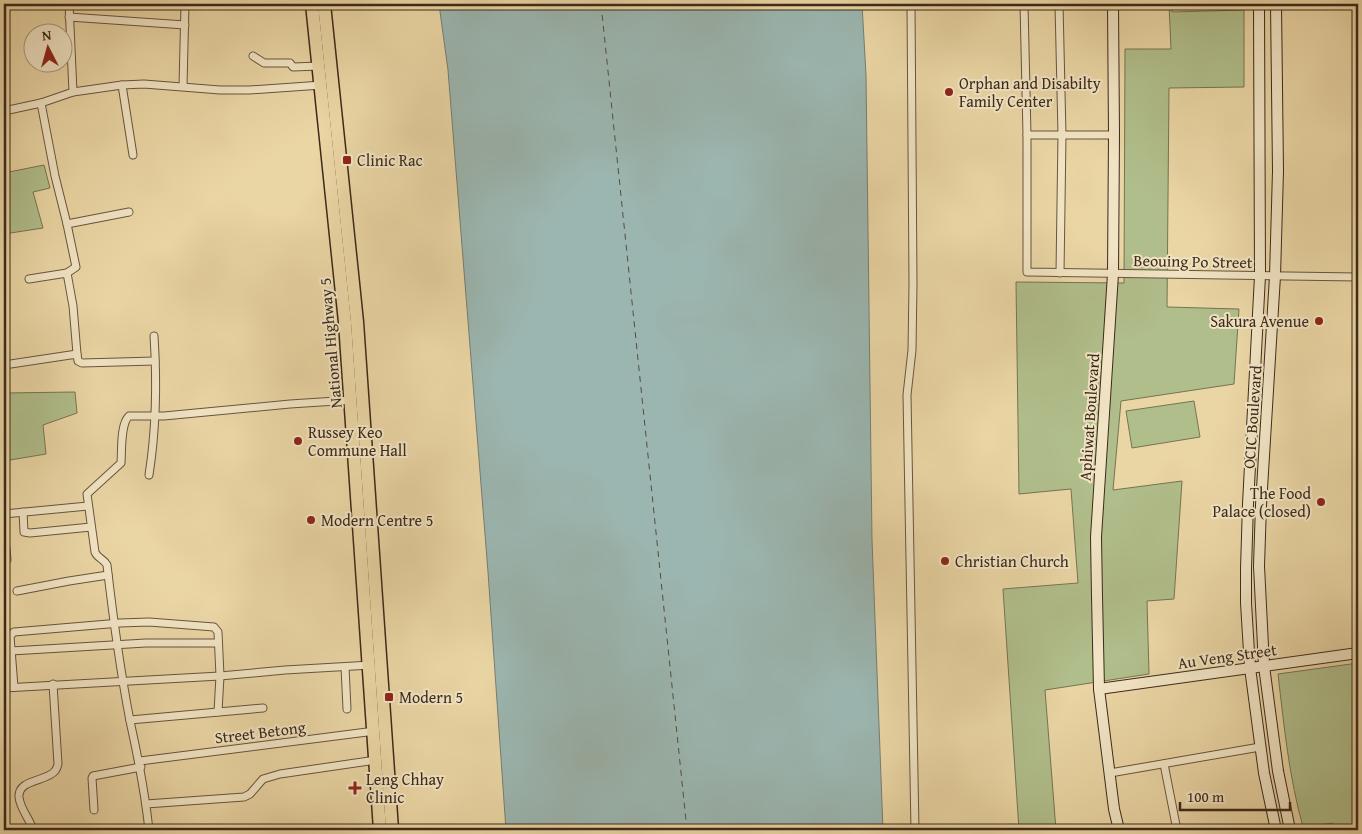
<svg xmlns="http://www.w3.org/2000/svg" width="1362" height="834" viewBox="0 0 1362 834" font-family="'Gentium Book Plus',serif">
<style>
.green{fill:#b0be8b;stroke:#767453}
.water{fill:#9bb6b0;stroke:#757e74}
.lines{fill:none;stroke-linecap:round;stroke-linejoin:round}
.ferry{stroke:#544d40;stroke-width:1;stroke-dasharray:6 5;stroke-linecap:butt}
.street-casing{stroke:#68553d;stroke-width:9}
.secondary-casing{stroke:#3c2a1b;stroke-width:12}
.highway-casing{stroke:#3c2a1b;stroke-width:15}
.street{stroke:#f1e4c4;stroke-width:7}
.secondary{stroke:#f1e4c4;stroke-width:10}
.highway{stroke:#ead5a4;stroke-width:12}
.poi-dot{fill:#8f2418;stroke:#f1e4c4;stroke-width:2}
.labels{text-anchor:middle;stroke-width:4;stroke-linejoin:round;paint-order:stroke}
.poi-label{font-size:16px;fill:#3c2a1b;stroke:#f1e4c4;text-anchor:start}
.street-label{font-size:16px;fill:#3c2a1b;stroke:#f1e4c4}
</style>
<rect width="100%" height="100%" fill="#ead5a4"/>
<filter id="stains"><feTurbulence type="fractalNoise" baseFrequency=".004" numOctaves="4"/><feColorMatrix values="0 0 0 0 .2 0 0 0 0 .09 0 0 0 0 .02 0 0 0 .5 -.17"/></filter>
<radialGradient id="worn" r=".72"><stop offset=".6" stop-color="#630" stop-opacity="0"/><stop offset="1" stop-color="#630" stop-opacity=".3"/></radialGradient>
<!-- green -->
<g class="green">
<path d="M1169,4H1172V12L1244,10V87L1169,88L1167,307L1239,309L1234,384L1121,401L1113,490L1182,481L1174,599L1147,601L1149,674L1045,690L1056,830H1019L1003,589L1078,583L1071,489L1019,494L1016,282L1124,283L1125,49H1171Z"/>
<path d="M44,165L50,188L33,192L43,228L4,234V173Z"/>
<path d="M75,392L77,413L43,425L46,454L4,461V393Z"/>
<path d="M1194,401L1200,437L1132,448L1126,411Z"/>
<path d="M1358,663V830H1335L1333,823L1303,827C1289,777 1284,726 1278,674Z"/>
</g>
<!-- water -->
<path class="water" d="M439,4H862L866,75L872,540L883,830H506L488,572L448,70Z"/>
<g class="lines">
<!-- ferry -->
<path class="ferry" d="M601,4L687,830"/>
<defs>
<g id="street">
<path d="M69,4L73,92"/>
<path d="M911,4L913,284L912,350L907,395L915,830"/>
<path d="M1024,4L1027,135V272L1358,277"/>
<path d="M1059,4L1062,135L1060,273"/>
<path d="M69,17L185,25"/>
<path d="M253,56L264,63H290L293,67L319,66"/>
<path d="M122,85L133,155"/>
<path d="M183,86L185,4"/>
<path d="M41,103L55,176L67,224"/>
<path d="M4,111L41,103L73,92L122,85L144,84L220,90H249L322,85"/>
<path d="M1027,135H1114"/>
<path d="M67,273L76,267L67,224L129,212"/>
<path d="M29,279L67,273L73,306L77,354"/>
<path d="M4,365L77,354L78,361L82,363L155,361"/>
<path d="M149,475C156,430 157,382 154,336"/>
<path d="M23,512L24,532L30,533L91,527"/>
<path d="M4,514L88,506"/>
<path d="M4,529L7,560"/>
<path d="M17,591L69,581L108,575"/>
<path d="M11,651L146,643H218"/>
<path d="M345,667L347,709"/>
<path d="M14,687L10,636L14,632L120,623L149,622L214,627L218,632L220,676L218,712"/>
<path d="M4,688L220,676L285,670L371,665"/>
<path d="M130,720L263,708"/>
<path d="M140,761L375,731"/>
<path d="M1164,764L1177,830"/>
<path d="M1110,773L1260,747"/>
<path d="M146,804L244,797L250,794L263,779L280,774L376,760"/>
<path d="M94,810L92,778L93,776L141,767"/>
<path d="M4,828L5,830"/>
<path d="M33,830C30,819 20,809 19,797C18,779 46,782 55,771C56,770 58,765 58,764L53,684"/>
<path d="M149,830C145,793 138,757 130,721C120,669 113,617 107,565C104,559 97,558 95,552L87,494L121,463C122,452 120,424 129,416H164L290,404L352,400"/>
</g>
<g id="secondary">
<path d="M1113,4L1114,135L1113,274L1096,537L1097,596L1099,689L1114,809L1119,830"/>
<path d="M1259,4L1260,276L1248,504L1246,569V603L1250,668L1264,773L1276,830"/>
<path d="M1276,4L1278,171L1275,276L1261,505L1259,566L1264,666L1278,771L1290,830"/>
<path d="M1099,689L1358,653"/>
</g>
<g id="highway">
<path d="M312,4L345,322L380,830"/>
<path d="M324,4L357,322L392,830"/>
</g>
</defs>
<!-- street casing -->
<use href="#street" class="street-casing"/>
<!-- secondary casing -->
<use href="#secondary" class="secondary-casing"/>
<!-- highway casing -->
<use href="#highway" class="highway-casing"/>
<!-- street -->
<use href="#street" class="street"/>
<!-- secondary -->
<use href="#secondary" class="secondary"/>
<!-- highway -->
<use href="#highway" class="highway"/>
</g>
<!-- markers -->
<g class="poi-dot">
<circle cx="949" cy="92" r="5"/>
<rect x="342" y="155" width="10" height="10" rx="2.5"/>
<circle cx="1319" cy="321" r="5"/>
<circle cx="298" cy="441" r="5"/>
<circle cx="1321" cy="502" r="5"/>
<circle cx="311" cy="520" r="5"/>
<circle cx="945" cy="561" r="5"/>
<rect x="384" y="692" width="10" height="10" rx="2.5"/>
<path d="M352.5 780.5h5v5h5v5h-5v5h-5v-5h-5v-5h5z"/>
</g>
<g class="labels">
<!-- poi labels -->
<g class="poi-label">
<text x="959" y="89">Orphan and Disabilty<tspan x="959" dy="18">Family Center</tspan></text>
<text x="357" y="166">Clinic Rac</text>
<text x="1309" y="327" text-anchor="end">Sakura Avenue</text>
<text x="308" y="438">Russey Keo<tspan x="308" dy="18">Commune Hall</tspan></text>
<text x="1311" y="499" text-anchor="end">The Food<tspan x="1311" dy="18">Palace (closed)</tspan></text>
<text x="321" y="526">Modern Centre 5</text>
<text x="955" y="567">Christian Church</text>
<text x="399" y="703">Modern 5</text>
<text x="366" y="785">Leng Chhay<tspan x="366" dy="18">Clinic</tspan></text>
</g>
<!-- street labels -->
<g class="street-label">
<text transform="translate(1193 261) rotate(1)" y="6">Beouing Po Street</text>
<text transform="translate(330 343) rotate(-95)" y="6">National Highway 5</text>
<text transform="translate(1089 417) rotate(-86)" y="6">Aphiwat Boulevard</text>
<text transform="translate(1252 417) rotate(-86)" y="6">OCIC Boulevard</text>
<text transform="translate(1227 656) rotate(-8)" y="6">Au Veng Street</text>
<text transform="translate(260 732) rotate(-7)" y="6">Street Betong</text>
</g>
</g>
<!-- margin -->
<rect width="1362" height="834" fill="none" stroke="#ead5a4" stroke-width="20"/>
<rect x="5" y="5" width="1352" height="824" fill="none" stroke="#3c2a1b" stroke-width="2.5"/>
<rect x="10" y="10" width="1342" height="814" fill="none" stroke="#3c2a1b"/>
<!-- north arrow -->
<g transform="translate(48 48) rotate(354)"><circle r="24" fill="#f1e4c4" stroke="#a99a80"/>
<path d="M0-4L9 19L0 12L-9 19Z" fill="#8f2418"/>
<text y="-8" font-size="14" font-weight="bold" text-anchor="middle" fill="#3c2a1b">N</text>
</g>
<!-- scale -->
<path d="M1180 802v8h110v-8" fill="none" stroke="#3c2a1b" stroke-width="2.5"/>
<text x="1187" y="802" font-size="15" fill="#3c2a1b" stroke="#f1e4c4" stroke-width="4" paint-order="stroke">100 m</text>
<rect width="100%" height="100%" filter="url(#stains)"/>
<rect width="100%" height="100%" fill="url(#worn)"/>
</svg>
